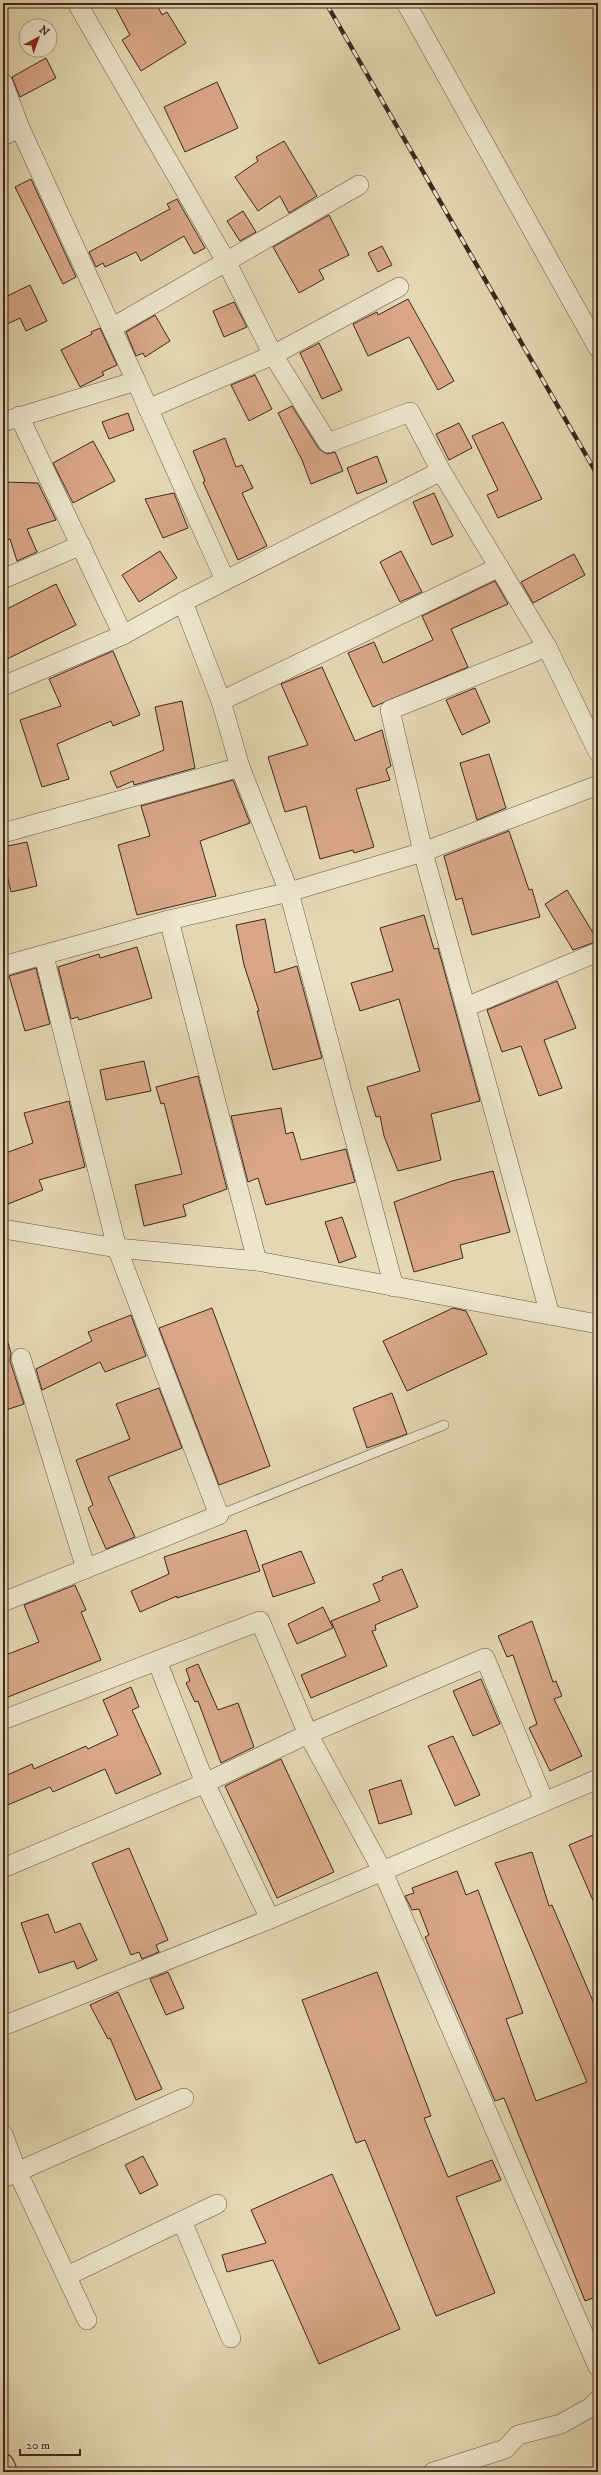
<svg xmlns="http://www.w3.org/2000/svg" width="601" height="2475" viewBox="0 0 601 2475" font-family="'IM FELL DW Pica',serif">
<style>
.building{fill:#d9a788;stroke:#3d271f}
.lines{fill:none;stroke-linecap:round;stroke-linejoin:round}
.lane-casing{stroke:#675344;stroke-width:10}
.street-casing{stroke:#675344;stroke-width:20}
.highway-casing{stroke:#3d271f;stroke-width:24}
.lane{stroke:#ede6cd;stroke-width:9}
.street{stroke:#ede6cd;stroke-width:19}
.highway{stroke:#e4d8b2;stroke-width:22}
.rail-casing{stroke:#3d271f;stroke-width:4.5}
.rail{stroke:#ede6cd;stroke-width:3;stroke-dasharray:9;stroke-linecap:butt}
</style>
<rect width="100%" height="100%" fill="#e4d8b2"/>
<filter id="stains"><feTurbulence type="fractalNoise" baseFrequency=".005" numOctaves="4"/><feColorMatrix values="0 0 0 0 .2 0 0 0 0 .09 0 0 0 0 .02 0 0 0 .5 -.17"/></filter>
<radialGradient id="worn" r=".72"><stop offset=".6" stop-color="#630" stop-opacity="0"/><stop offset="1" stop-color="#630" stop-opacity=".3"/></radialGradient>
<!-- building -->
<g class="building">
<path d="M113,3H156L162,15L167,12L186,43L141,71L122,40L130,35Z"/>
<path d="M46,58L56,78L20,97L12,77Z"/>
<path d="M217,82L238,128L185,152L164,107Z"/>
<path d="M284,141L317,196L289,213L280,196L258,211L235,177L258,161L256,157Z"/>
<path d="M31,179L76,277L63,284L15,187Z"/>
<path d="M177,199L205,248L194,254L184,236L141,261L136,252L105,267L103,263L96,267L89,252L170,209L167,204Z"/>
<path d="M243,211L256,232L240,241L227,221Z"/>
<path d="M329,215L349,255L319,270L324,279L299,293L273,247Z"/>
<path d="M382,246L392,265L378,272L368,253Z"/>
<path d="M30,285L47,321L26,331L20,318L3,326V298Z"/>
<path d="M408,299L454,381L438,390L409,337L368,356L353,324L377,312L378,315Z"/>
<path d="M234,302L247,327L224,337L213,311Z"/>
<path d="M155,315L170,341L145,357L143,353L136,356L126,332Z"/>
<path d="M100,328L117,365L102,372L104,375L80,387L61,350L92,334L91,332Z"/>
<path d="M319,343L342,390L322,399L300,353Z"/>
<path d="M255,375L272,409L249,421L231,385Z"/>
<path d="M292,406L319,449L327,454L335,452L343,471L311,484L302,460L278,413Z"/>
<path d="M128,413L134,430L109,439L102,422Z"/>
<path d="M503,422L542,499L498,518L487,495L498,490L472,436Z"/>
<path d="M459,423L472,448L449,460L436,434Z"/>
<path d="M225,438L236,467L242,465L253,488L242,493L267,546L238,560L203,482L205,481L193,451Z"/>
<path d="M93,441L115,481L73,503L53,463Z"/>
<path d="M377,456L387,482L357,494L347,468Z"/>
<path d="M3,482L38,483L56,520L27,529L37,552L17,561L10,539L3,542Z"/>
<path d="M174,493L188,528L163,538L145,499Z"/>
<path d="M434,493L453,536L432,545L413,502Z"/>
<path d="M160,551L177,578L139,602L122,575Z"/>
<path d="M401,551L422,592L400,602L380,562Z"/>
<path d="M574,554L585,575L533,603L521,582Z"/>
<path d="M495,581L508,604L451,629L468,667L373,707L348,653L374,642L383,663L433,640L422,616Z"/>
<path d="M56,584L76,625L3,661V611Z"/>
<path d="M113,651L140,715L113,726L111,721L57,744L69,779L42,787L20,720L61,706L49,679Z"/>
<path d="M322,667L355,741L382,730L391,766L386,769L390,780L356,789L374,847L354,853L353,850L320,859L306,806L285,812L268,757L308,745L281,684Z"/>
<path d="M475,688L490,722L462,735L446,700Z"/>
<path d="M182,701L195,768L134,785L133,781L117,788L110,772L164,750L155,707Z"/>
<path d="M489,754L506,808L477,820L460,763Z"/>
<path d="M233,780L250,823L200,841L216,896L137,915L118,845L150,836L141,806Z"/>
<path d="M509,831L529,890L532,889L540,917L472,935L462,898L456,900L444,856Z"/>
<path d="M27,842L37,886L11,892L3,857V847Z"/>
<path d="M567,890L598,941L573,950L545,904Z"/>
<path d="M424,915L434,949L438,948L480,1101L431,1114L441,1160L398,1171L384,1136L380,1116L376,1117L367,1087L420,1071L399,999L360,1011L351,983L393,971L380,928Z"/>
<path d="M265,919L275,973L297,966L322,1058L273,1070L257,1011H259L244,965L236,925Z"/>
<path d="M137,947L152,998L79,1020L78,1017L71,1019L58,967L99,954L100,958Z"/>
<path d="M36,968L50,1024L25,1031L9,976Z"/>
<path d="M557,981L576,1028L544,1040L562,1088L539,1096L521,1046L502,1052L487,1010Z"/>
<path d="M144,1061L151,1091L106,1100L100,1070Z"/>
<path d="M198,1076L227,1189L183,1205L186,1216L144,1226L135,1185L182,1174L164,1103L161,1104L156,1087Z"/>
<path d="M69,1101L85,1167L39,1180L43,1190L3,1206V1154L33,1143L24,1113Z"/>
<path d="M281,1108L286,1134L293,1132L301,1160L346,1149L355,1182L266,1205L258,1178L248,1182L231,1116Z"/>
<path d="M493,1171L510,1232L460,1245L463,1258L414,1272L394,1202L452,1181Z"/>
<path d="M342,1217L356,1257L339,1263L325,1222Z"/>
<path d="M212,1308L270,1466L219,1485L159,1328Z"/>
<path d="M453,1308L466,1311L487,1354L407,1391L383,1341Z"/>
<path d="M131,1315L146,1356L105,1372L100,1362L42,1390L36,1369L92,1341L88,1332Z"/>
<path d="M3,1336H6L11,1353L10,1361L24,1404L3,1411Z"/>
<path d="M159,1388L182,1448L108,1477L135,1537L106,1549L88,1508L93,1505L76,1460L130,1439L116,1404Z"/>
<path d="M392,1393L407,1434L367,1448L353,1408Z"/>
<path d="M246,1530L260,1571L177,1598V1596L140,1612L131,1591L169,1574L164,1557Z"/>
<path d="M301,1551L315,1583L273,1597L262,1565Z"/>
<path d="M402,1569L418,1607L375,1625L376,1630L372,1631L387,1666L311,1698L301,1675L346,1656L331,1621L380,1601L373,1584L383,1580L382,1577Z"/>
<path d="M75,1585L86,1610L81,1612L101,1660L3,1699V1656L39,1642L24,1605Z"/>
<path d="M323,1607L333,1628L297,1644L288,1624Z"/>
<path d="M532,1621L553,1682L556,1681L562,1696L554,1699L582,1756L550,1771L529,1728L537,1724L513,1655L507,1657L498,1636Z"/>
<path d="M198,1664L218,1710L238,1703L254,1747L221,1763L198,1701L195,1702L186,1683L190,1681L186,1669Z"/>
<path d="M481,1679L500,1724L473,1736L453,1691Z"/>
<path d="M131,1687L139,1707L132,1710L161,1774L116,1794L105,1769L53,1792L50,1787L3,1807V1777L32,1764L34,1769L86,1746L88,1749L118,1735L103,1700Z"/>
<path d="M453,1736L480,1795L455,1806L428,1746Z"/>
<path d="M281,1759L334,1872L277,1898L225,1786Z"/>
<path d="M401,1780L412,1814L379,1824L369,1790Z"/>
<path d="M598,1833V1912L569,1845Z"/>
<path d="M129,1848L168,1940L156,1945L159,1952L142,1959L139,1952L131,1955L92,1863Z"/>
<path d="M532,1852L549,1906L552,1905L598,2013V2296L585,2301L504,2098L495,2101L425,1937L429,1935L419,1909L412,1910L405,1896L414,1893L412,1888L457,1871L466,1895L478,1890L523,2013L506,2019L536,2101L587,2082L495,1863Z"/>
<path d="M48,1914L55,1933L80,1923L97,1960L77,1969L74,1961L39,1973L21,1923Z"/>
<path d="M168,1972L184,2008L166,2015L150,1979Z"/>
<path d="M377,1972L431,2116L424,2118L448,2177L492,2160L501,2180L456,2197L495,2293L436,2316L365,2140L356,2143L302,2000Z"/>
<path d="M118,1992L162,2089L136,2100L110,2038L108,2039L90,2005Z"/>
<path d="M143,2156L158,2185L140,2194L125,2165Z"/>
<path d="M332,2174L400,2329L319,2364L273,2260L227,2272L222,2255L266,2243L251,2210Z"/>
</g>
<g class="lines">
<defs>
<path id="lane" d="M219,1515L444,1425"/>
<g id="street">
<path d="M77,3L227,263L273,355L328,443L410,412L441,471L547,647L390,710L423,852L550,1315"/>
<path d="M406,3L598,348"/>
<path d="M3,83L20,128L136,381L3,422"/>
<path d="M3,136L20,128"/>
<path d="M113,327L359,185"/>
<path d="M136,381L225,580"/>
<path d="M148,409L273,355L399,287"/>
<path d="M19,416L123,635L183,602L221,701L240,767L289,892L394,1287"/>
<path d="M3,579L81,545"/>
<path d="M183,602L441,471"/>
<path d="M547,647L598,752"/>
<path d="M3,686L123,635"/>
<path d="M221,701L499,567"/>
<path d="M3,833L240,767"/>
<path d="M169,920L257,1261"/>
<path d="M3,966L169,920L289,892L423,852L598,785"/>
<path d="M466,1007L598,952"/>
<path d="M3,1229L117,1248L257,1261L598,1324"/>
<path d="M21,1358L86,1569"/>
<path d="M3,1602L219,1515L117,1248L44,956"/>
<path d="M157,1661L205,1783L270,1919"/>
<path d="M3,1720L260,1621L308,1734L383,1872L598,2367"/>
<path d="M3,1868L205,1783L308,1734L485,1658L544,1801"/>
<path d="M3,2026L270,1919L598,1779"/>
<path d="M3,2134L17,2171L87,2320"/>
<path d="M3,2178L184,2098"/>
<path d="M182,2221L231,2338"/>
<path d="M67,2276L217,2204"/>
<path d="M433,2472L505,2449L518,2435L561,2424L591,2407L598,2400"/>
</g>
<path id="highway" d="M3,2465L6,2472"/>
</defs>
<!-- lane casing -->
<use href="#lane" class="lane-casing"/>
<!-- street casing -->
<use href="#street" class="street-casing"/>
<!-- highway casing -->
<use href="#highway" class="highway-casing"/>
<!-- lane -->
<use href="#lane" class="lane"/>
<!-- street -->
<use href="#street" class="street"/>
<!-- highway -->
<use href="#highway" class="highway"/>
<defs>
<path id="rail" d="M326,3L598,476"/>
</defs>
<!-- rail casing -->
<use href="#rail" class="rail-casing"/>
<!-- rail -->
<use href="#rail" class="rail"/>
</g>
<!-- margin -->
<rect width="601" height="2475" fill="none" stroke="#e4d8b2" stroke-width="16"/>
<rect x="4" y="4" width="593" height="2467" fill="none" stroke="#3d271f" stroke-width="2"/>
<rect x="8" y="8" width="585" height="2459" fill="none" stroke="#3d271f"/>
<!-- north arrow -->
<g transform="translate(38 38) rotate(41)"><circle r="19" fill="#ede6cd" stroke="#a79a87"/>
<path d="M0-3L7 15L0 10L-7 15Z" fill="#8f2418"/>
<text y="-6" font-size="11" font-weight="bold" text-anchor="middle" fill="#3d271f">N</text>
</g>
<!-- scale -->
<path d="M20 2449v6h60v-6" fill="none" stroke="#3d271f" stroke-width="2"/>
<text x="26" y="2449" font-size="12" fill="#3d271f" stroke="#ede6cd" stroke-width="3" paint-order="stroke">20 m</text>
<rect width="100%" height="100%" filter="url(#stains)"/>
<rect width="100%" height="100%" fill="url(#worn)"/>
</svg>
